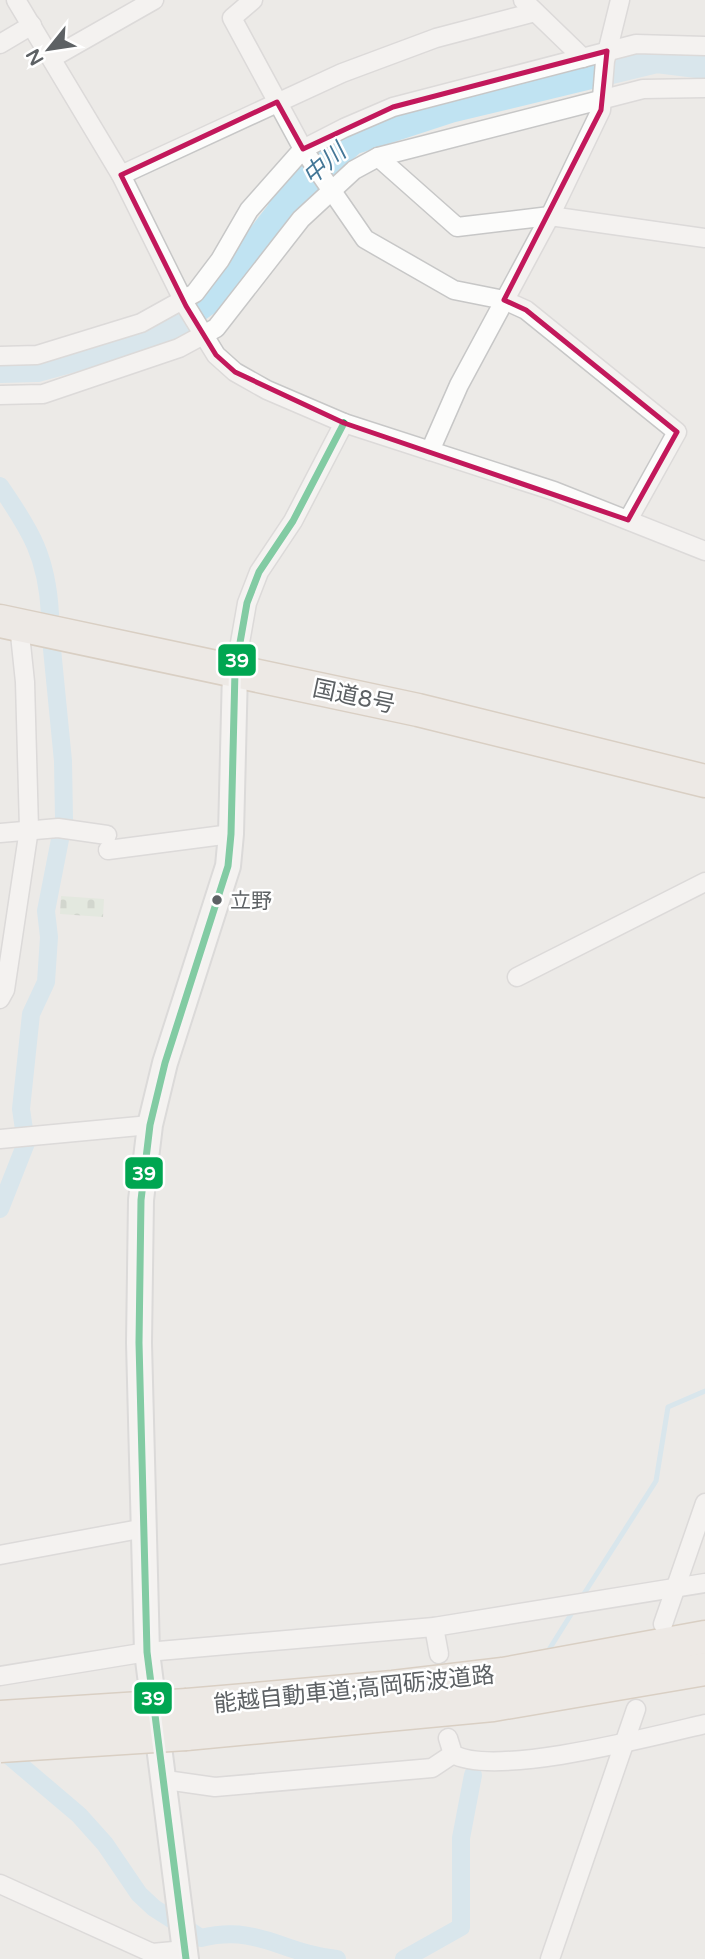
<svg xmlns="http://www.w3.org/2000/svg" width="705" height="1959" viewBox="0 0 705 1959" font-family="'Varela Round','Noto Sans JP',sans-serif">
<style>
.cemetery{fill:url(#cemetery-stones)}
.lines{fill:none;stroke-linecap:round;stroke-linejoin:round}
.stream{stroke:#c0e3f2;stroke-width:5}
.canal{stroke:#c0e3f2;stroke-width:18}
.river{stroke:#c0e3f2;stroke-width:30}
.street-casing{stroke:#c7c7c7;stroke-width:21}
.secondary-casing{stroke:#c6c7c7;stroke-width:28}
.highway-casing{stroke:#c0af98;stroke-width:35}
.street{stroke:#fcfcfb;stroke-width:18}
.secondary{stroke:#fcfcfb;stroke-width:24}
.highway{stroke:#eee9e3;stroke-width:32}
.highway-bridge-casing{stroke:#c0af98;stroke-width:35;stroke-linecap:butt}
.highway-bridge{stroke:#eee9e3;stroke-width:32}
.bus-1-casing{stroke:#fff;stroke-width:12}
.bus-1{stroke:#00a651;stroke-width:7}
.marked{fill:none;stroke:#c2185b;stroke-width:5;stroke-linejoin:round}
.bus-dot{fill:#5d6164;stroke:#fff;stroke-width:2.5}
.labels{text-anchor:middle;stroke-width:5;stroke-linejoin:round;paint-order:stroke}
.bus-label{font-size:21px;fill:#5d6164;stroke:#fff;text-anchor:start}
.street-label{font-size:23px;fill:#5d6164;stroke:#fff}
.water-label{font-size:24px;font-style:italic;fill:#447797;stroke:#fff}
.line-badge{stroke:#fff;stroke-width:2.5}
.badge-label{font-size:19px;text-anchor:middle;font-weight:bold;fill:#fff}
</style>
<defs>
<pattern id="cemetery-stones" width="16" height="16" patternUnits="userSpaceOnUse" patternTransform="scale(1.75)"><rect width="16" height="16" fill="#d8e6d4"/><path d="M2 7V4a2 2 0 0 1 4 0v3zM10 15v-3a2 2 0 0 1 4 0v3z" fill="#b2beb0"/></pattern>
</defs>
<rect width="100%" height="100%" fill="#eceae7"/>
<!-- cemetery -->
<path class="cemetery" d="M61,896L104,899L103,917L60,914Z"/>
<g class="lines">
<!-- stream -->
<g class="stream">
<path d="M580,1600L656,1481L668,1407L705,1391"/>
<path d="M545,1656L575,1608"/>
</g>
<!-- canal -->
<g class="canal">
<path d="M0,486C31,531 47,557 50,614"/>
<path d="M0,1209L26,1143L21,1109L31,1014L46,982L49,937L46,911L64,819L63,761L52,649"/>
<path d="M0,1748L79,1815L105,1844L139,1894L154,1908L201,1938C259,1924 283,1954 337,1959"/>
<path d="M404,1959L461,1927V1838L473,1775"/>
</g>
<!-- river -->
<path class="river" d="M0,368L37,367L117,345L173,324L220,291L280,214L293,192L352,140L450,108L657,58L705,64"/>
<defs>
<g id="street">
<path d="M16,0L121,175L186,306L216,355L235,372L267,390L344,423L554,491L705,551"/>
<path d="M253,0L232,18L303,149L365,239L454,290L504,300L526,310L677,432L628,520"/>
<path d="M523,0L583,58"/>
<path d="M0,44L32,25"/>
<path d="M52,58L154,0"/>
<path d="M378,157L457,227L550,216L705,238"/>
<path d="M121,175L342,73L436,38L535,12"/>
<path d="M0,356L37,355L141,323L195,293L220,260L249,210L303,149L344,128L393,107L636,44L705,46"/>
<path d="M0,395L43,394L179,348L216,328L301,219L354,170L378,157L643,89L705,88"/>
<path d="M430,451L459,385L550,216L601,110L605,61L620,0"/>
<path d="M235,671L247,603L259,572L293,521L344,423"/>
<path d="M0,833L58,828L107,835"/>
<path d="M108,850L231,834"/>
<path d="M517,977L705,882"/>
<path d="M0,999L5,990L29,829L25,682L19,625"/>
<path d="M0,1139L150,1125"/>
<path d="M0,1555L145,1528"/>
<path d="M663,1624L705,1503"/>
<path d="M434,1627L439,1654"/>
<path d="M0,1676L147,1652L434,1627L705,1583"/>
<path d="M448,1738L453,1754C494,1778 654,1736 705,1724"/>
<path d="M166,1780L215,1787L432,1768L453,1754"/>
<path d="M0,1884L152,1953L185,1950"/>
<path d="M550,1959L636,1709"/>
</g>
<path id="secondary" d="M186,1959L147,1652L139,1343L141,1200L150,1125L165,1063L228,866L231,834L235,671"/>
<g id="highway">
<path d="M0,621L418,710L705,781"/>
<path d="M187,1705L393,1687L503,1674L705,1637"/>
<path d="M186,1734L493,1705L705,1669"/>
</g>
</defs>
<!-- street casing -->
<use href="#street" class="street-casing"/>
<!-- secondary casing -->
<use href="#secondary" class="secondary-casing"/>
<!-- highway casing -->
<use href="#highway" class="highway-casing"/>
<!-- street -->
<use href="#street" class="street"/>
<!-- secondary -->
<use href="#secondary" class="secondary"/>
<!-- highway -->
<use href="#highway" class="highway"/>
<defs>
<g id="highway-bridge">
<path d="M0,1717L187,1705"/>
<path d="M0,1746L186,1734"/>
</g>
</defs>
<!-- highway-bridge casing -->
<use href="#highway-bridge" class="highway-bridge-casing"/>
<!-- highway-bridge -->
<use href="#highway-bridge" class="highway-bridge"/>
<defs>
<path id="bus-1" d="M186,1959L147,1652L139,1343L141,1200L150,1125L165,1063L228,866L231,834L235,671L247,603L259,572L293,521L344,423"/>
</defs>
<!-- bus-1 casing -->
<use href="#bus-1" class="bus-1-casing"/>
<!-- bus-1 -->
<use href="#bus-1" class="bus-1"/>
</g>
<!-- marked area -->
<path d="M0 0H705V1959H0ZM607,51L601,110L504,300L526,310L677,432L628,520L344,423L235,372L216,355L186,306L121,175L277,102L303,149L393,107Z" fill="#eceae7" fill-opacity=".55" fill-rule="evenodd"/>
<path class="marked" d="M607,51L601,110L504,300L526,310L677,432L628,520L344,423L235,372L216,355L186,306L121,175L277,102L303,149L393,107Z"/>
<!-- markers -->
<circle class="bus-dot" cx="217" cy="900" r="6"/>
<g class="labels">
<!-- bus labels -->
<g class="bus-label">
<text x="230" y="908">立野</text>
</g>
<!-- street labels -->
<g class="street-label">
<text transform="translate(354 696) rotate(12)" y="8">国道8号</text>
<text transform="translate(354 1689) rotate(-6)" y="8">能越自動車道;高岡砺波道路</text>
</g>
<!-- water labels -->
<g class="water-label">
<text transform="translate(324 164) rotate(-41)" y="8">中川</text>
</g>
</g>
<g class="line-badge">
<rect x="217" y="643" width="40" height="34" rx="7" fill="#00a651"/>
<rect x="124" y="1156" width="40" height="34" rx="7" fill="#00a651"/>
<rect x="133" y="1681" width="40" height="34" rx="7" fill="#00a651"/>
</g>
<g class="badge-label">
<text x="237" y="667">39</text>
<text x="144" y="1180">39</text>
<text x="153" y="1705">39</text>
</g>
<!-- north arrow -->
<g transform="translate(49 49) rotate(240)" stroke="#ffffff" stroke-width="5" paint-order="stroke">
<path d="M0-5L12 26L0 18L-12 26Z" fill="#5d6164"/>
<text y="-10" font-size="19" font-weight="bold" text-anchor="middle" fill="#5d6164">N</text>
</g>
</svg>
